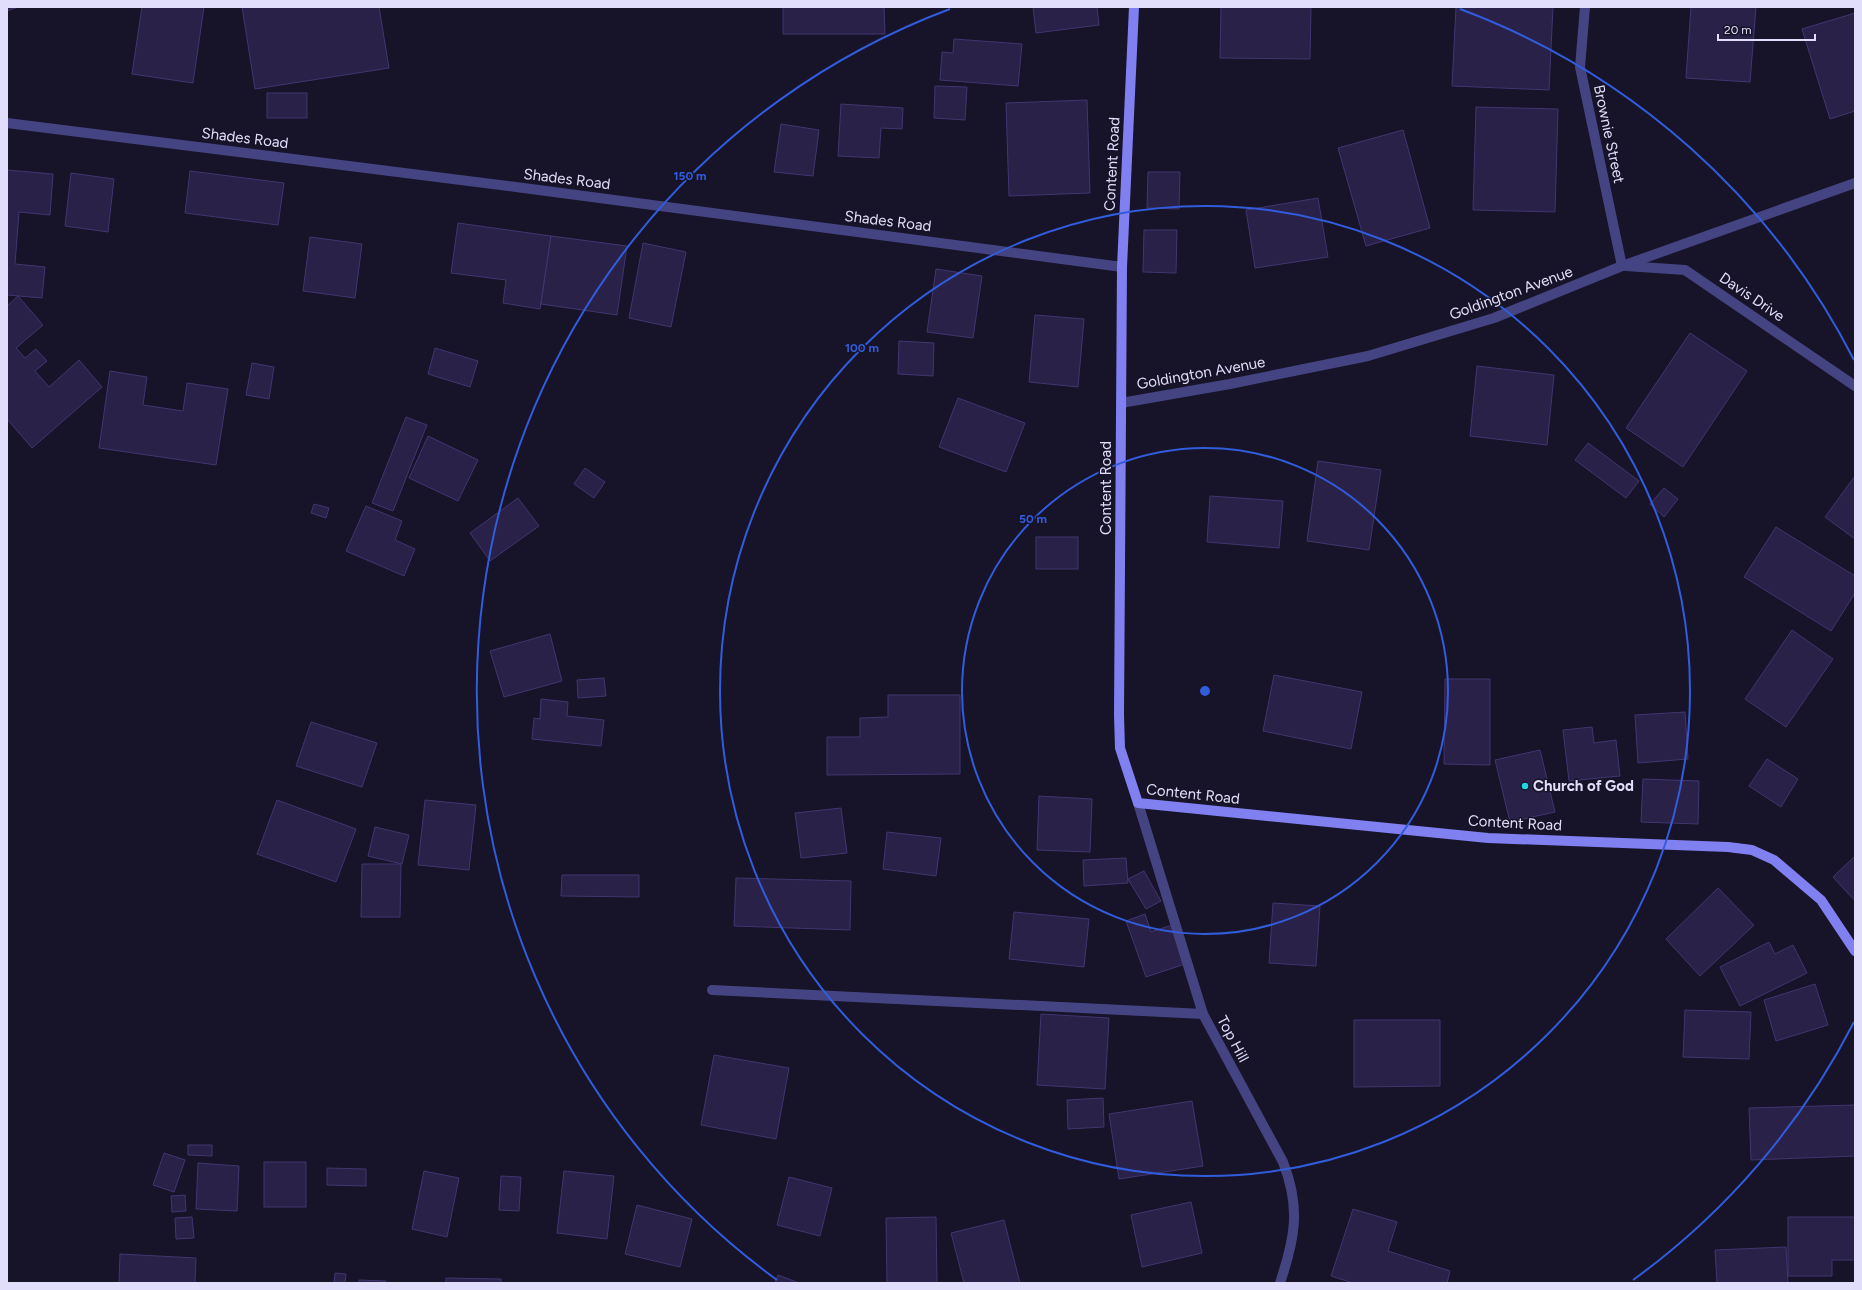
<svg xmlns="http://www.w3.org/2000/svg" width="1862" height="1290" viewBox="0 0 1862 1290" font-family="Figtree,sans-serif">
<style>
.building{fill:#292147;stroke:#413671}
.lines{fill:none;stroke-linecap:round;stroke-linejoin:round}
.street{stroke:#454482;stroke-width:10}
.secondary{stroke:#8180f1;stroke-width:10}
.ring{fill:none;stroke:#315cdc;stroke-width:2}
.poi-dot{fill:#1fd6e6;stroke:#171328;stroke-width:1.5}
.labels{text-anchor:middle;stroke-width:3;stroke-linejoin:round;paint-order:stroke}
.street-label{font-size:15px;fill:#e1defb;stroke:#171328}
.poi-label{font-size:15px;font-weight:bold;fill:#e1defb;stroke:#171328;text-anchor:start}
.centre{fill:#315cdc;stroke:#171328;stroke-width:2}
.ring-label{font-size:12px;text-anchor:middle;font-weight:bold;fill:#315cdc;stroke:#171328;stroke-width:3;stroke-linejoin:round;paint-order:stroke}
</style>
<rect width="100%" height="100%" fill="#171328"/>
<!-- building -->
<g class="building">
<path d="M7,7H18L7,11Z"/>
<path d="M142,7H204L193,83L132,74Z"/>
<path d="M242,7H379L389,68L255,89Z"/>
<path d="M783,7H884L885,34H783Z"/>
<path d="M1033,7H1097L1099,25L1036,33Z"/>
<path d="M1221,7H1311L1310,59L1220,58Z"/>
<path d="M1456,7H1553L1549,90L1452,86Z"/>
<path d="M1691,7H1756L1750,82L1686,78Z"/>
<path d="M1855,13V111L1830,119L1802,29Z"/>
<path d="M954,39L1022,44L1018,86L940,80L942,52L953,53Z"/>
<path d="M935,86L967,87L965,120L934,118Z"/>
<rect x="267" y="93" width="40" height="25"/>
<path d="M1087,100L1090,193L1009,196L1006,103Z"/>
<path d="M841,104L903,108L902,129L881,128L879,158L838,156Z"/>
<path d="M1476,107L1558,109L1555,212L1473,210Z"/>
<path d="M781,124L819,130L813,176L774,172Z"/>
<path d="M1403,130L1430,228L1366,246L1338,148Z"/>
<path d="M7,170L53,174L50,215L19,212L15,264L45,267L42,298L7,295Z"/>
<path d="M190,171L284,183L278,225L185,213Z"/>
<path d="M1148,172H1180L1179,209L1147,208Z"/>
<path d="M71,173L114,179L108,232L65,226Z"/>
<path d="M1318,198L1328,257L1255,268L1246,210Z"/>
<path d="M458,223L551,236L540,309L503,303L506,280L451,273Z"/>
<path d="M1144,230H1177L1176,273L1143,272Z"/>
<path d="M551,236L627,246L617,315L541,304Z"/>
<path d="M310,237L362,244L355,298L303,291Z"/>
<path d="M643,243L686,252L671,327L629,318Z"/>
<path d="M936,269L982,276L973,338L927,332Z"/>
<path d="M18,296L43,325L16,348L25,358L36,349L47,361L35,371L49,387L79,360L102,387L32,448L7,419V306Z"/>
<path d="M1035,315L1084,319L1078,387L1029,382Z"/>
<path d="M1690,333L1747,371L1683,467L1626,428Z"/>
<path d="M899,341L934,343L933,376L898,374Z"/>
<path d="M435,348L478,361L470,387L428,374Z"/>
<path d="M252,363L274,367L269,399L246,395Z"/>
<path d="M1477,366L1554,375L1547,445L1470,436Z"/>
<path d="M110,371L147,377L143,405L183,411L187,383L228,389L216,465L99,448Z"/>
<path d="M958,398L1025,423L1006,472L939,447Z"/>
<path d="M406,417L427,425L393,511L372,503Z"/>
<path d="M428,436L478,460L458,501L409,478Z"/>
<path d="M1588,443L1639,481L1626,498L1575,460Z"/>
<path d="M1318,461L1381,470L1369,550L1307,541Z"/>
<path d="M585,468L605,482L594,498L574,484Z"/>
<path d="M1855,476V539L1825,517Z"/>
<path d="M1664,488L1678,499L1664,517L1650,504Z"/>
<path d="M1210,496L1283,501L1279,548L1207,542Z"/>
<path d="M518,498L539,526L490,561L470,533Z"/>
<path d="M314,504L329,508L326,518L311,513Z"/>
<path d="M366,506L402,521L395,540L415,549L404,576L346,551Z"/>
<path d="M1776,527L1855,576V593L1831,631L1744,577Z"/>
<rect x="1036" y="537" width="42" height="32"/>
<path d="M1792,630L1833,659L1786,727L1745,699Z"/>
<path d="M550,634L562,681L504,697L490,651Z"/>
<path d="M1274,675L1362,692L1351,749L1263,731Z"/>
<path d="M604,678L606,696L578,698L577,680Z"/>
<path d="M1445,679H1490V765L1444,764Z"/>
<path d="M888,695H960V774L827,775V737H860V718L888,717Z"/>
<path d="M541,699L568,702L567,716L604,720L601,746L532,739L534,718L540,719Z"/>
<path d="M1685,712L1688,759L1638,763L1635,715Z"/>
<path d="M311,722L377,743L362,787L296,766Z"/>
<path d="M1592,727L1594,743L1616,740L1620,776L1569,781L1563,730Z"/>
<path d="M1540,750L1555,812L1510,822L1495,760Z"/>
<path d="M1767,759L1798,779L1781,807L1749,786Z"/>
<path d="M1643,779L1699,781L1698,824L1641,822Z"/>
<path d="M1039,796L1092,799L1090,852L1037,850Z"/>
<path d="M277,800L356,829L336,882L257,854Z"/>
<path d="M425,800L476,805L469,870L418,865Z"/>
<path d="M841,808L847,853L801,858L795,813Z"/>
<path d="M375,827L409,835L402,864L368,856Z"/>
<path d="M887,832L941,838L936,876L883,869Z"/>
<path d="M1855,856V901L1833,877Z"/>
<path d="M1126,858L1128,883L1084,886L1083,860Z"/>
<path d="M362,864H401L400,917H361Z"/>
<path d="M1144,871L1161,901L1146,909L1128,879Z"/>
<path d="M562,875H639V897L561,896Z"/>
<path d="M736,878L851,881L850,930L734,926Z"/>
<path d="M1718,888L1754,925L1700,976L1666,939Z"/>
<path d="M1273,903L1320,906L1316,966L1269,963Z"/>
<path d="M1014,912L1089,919L1084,967L1009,959Z"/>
<path d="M1145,914L1151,932L1172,925L1185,964L1146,977L1126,921Z"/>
<path d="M1769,942L1775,954L1793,945L1807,973L1740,1006L1720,967Z"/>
<path d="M1815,984L1828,1025L1776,1041L1764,1000Z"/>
<path d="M1685,1010L1751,1012L1749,1059L1683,1057Z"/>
<path d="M1041,1014L1109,1018L1105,1089L1037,1085Z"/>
<path d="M1354,1020H1440V1086L1354,1087Z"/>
<path d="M714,1055L789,1068L776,1139L701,1125Z"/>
<path d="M1103,1098L1104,1127L1068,1129L1067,1100Z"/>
<path d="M1192,1101L1203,1166L1119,1179L1109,1114Z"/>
<path d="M1855,1105V1156L1751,1160L1749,1108Z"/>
<path d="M188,1145H212V1156L188,1155Z"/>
<path d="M164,1153L185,1160L174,1192L153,1185Z"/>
<rect x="264" y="1162" width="42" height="45"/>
<path d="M198,1163L239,1166L237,1211L196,1209Z"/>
<path d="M327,1168L366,1169V1186L327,1185Z"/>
<path d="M424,1171L459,1178L447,1237L412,1229Z"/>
<path d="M564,1171L614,1176L607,1239L557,1233Z"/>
<path d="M501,1176L521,1177L519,1211L499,1210Z"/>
<path d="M789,1177L832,1188L820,1236L777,1225Z"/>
<path d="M185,1195L186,1211L172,1212L171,1196Z"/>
<path d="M1191,1202L1202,1253L1142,1267L1131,1215Z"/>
<path d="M637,1205L692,1219L680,1267L625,1254Z"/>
<path d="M1353,1209L1397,1222L1388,1251L1450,1271L1447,1283H1353L1331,1276Z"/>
<path d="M192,1217L194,1238L176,1239L175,1218Z"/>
<path d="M936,1217L937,1283H887L886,1218Z"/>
<path d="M1788,1217H1855V1260H1832V1276H1788Z"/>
<path d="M1004,1220L1020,1283H964L951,1233Z"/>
<path d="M1786,1247L1788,1283H1717L1715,1250Z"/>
<path d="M120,1254L196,1258L195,1283H119Z"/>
<path d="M335,1273L346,1274L345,1283H334Z"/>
<path d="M778,1275L799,1283H775Z"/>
<path d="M446,1278L501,1279V1283H446Z"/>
<path d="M359,1280L386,1281L385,1283H359Z"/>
</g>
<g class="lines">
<!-- street -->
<g class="street">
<path d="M1585,7L1580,67L1622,266"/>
<path d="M7,123L516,187L1122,267"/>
<path d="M1626,266L1685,270L1855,386"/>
<path d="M1121,403L1230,384L1368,356L1494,318L1622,266L1855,183"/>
<path d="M1138,803L1203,1014L1283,1162C1301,1208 1295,1238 1280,1283"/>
<path d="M712,990L1203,1014"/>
</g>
<!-- secondary -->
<path class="secondary" d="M1134,7L1122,267L1119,715L1120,748L1138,803L1488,838L1728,847L1752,850L1774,860L1821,900L1855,951"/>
</g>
<!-- distance rings -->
<g class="ring">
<circle cx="1205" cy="691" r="243"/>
<circle cx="1205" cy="691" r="485"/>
<path d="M1854 1022A728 728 0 0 1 1633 1280M777 1280A728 728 0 0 1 950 9M1460 9A728 728 0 0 1 1854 360"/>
</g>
<!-- markers -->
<circle class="poi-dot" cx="1525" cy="786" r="4"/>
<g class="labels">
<!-- street labels -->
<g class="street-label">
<text transform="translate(1609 134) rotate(78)" y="5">Brownie Street</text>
<text transform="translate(245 138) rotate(7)" y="5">Shades Road</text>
<text transform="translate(1112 164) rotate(-87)" y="5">Content Road</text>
<text transform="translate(567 179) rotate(7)" y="5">Shades Road</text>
<text transform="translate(888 221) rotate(7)" y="5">Shades Road</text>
<text transform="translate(1511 293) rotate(-20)" y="5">Goldington Avenue</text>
<text transform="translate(1752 297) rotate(34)" y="5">Davis Drive</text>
<text transform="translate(1201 373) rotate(-10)" y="5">Goldington Avenue</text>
<text transform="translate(1106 488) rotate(-90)" y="5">Content Road</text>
<text transform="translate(1193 794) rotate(6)" y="5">Content Road</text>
<text transform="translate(1515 823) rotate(3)" y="5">Content Road</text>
<text transform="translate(1233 1039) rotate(62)" y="5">Top Hill</text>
</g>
<!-- poi labels -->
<g class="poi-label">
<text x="1533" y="791">Church of God</text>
</g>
</g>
<circle cx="1205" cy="691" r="6" class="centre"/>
<g class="ring-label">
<text x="690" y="180">150 m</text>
<text x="862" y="352">100 m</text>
<text x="1033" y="523">50 m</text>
</g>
<!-- border -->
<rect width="1862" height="1290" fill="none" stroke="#e1defb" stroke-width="16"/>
<!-- scale -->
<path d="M1718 34v6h97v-6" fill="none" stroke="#e1defb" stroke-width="2"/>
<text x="1724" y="34" font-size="12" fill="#e1defb" stroke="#171328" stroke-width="3" paint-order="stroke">20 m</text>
</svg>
